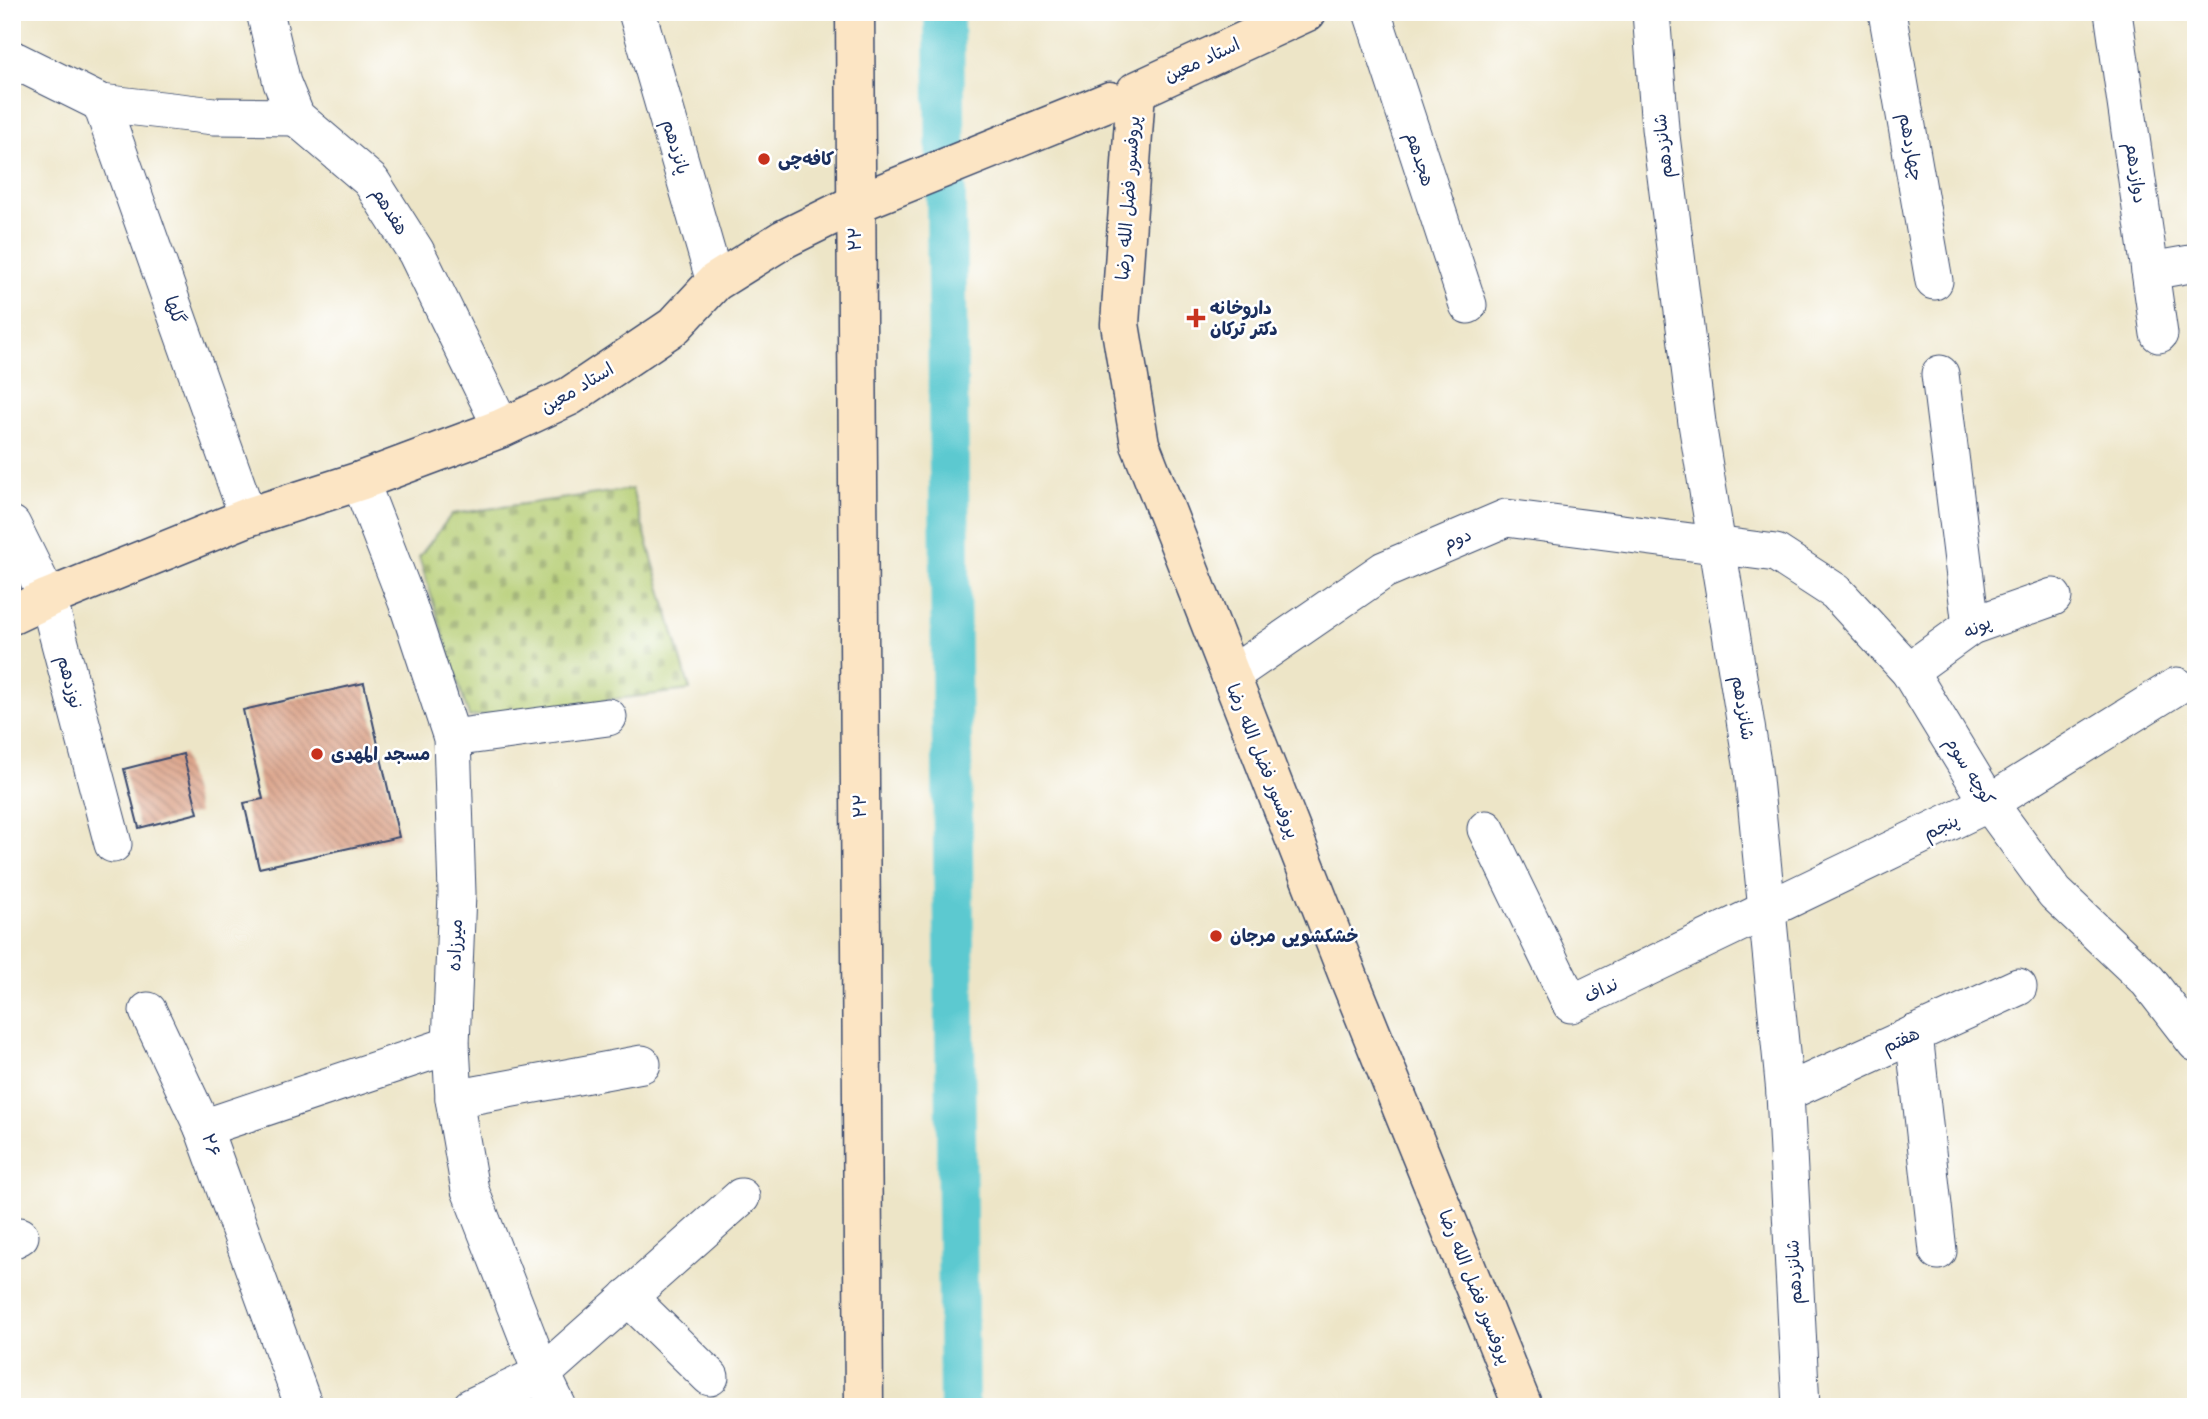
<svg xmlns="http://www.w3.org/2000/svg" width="2208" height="1419" viewBox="0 0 2208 1419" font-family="'Shantell Sans','Playpen Sans Arabic',sans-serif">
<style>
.cemetery{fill:url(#cemetery-stones);stroke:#687e68;stroke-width:2}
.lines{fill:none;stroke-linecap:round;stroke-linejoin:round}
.canal{stroke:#5cc9d0;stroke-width:40}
.building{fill:url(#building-back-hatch)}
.minor-casing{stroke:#3a4a6e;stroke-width:39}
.secondary-casing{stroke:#3a4a6e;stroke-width:41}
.minor{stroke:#fff;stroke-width:37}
.secondary{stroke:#fce5c4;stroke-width:38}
.poi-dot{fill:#c8321e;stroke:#fff;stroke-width:2.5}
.labels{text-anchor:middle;stroke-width:5;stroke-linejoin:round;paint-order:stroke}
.street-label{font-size:18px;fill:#1b2f5e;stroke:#fff}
.poi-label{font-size:18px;font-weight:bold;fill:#1b2f5e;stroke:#fff;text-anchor:start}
</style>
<defs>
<pattern id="cemetery-stones" width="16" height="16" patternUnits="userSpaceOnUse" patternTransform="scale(1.75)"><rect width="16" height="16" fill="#b4cc71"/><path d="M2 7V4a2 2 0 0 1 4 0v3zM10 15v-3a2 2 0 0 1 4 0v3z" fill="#92a660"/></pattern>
<pattern id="building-back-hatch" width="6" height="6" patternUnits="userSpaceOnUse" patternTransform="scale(1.75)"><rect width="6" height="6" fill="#dca48a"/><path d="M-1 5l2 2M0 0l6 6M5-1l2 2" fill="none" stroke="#b28674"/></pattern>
</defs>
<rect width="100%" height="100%" fill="#fff"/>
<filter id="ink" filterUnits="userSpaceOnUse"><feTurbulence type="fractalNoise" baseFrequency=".0143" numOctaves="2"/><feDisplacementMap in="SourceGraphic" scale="14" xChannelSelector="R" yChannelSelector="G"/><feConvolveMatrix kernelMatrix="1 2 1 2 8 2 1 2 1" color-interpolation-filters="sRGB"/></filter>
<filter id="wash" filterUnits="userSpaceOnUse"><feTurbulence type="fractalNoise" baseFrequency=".00686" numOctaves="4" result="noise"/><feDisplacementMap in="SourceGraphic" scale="28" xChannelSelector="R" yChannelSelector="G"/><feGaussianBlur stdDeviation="1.57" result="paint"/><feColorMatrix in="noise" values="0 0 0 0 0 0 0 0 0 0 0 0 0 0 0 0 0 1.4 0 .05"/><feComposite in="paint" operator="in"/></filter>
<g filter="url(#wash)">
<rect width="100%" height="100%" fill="#ede5c7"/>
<!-- cemetery -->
<path class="cemetery" d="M632,489L690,690L469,717L419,557L452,514Z"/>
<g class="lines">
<!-- canal -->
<path class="canal" d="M944,12L959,1407"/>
</g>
<g id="blocks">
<!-- building -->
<g class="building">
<path d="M364,683L399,837L259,868L244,803L263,799L243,710Z"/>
<path d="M183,754L198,813L139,828L124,769Z"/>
</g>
</g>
</g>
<g filter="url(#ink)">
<use href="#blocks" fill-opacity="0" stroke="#3a4a6e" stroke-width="2"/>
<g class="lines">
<defs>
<g id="minor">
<path d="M265,12L282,83L296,117L371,181L416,252L502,428"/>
<path d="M637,12L715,282"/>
<path d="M1372,12L1468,305"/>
<path d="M1651,12L1660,128L1697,423L1753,769L1785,1093L1801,1407"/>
<path d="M1887,12L1934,281"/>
<path d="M2113,12L2159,334"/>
<path d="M12,59L101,103L214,116L296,117"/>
<path d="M101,103L248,517"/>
<path d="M2150,271L2196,263"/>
<path d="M1940,374L1971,626"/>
<path d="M360,481L407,602L452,738L457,893L451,1045L454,1099L470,1190L542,1374L558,1407"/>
<path d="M12,525L48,598L113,844"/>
<path d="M1909,671L1971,626L2053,597"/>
<path d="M1230,676L1384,570L1506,518L1776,553L1836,592L1909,671L1989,803L2055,893L2148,981L2196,1043"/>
<path d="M452,738L608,717"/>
<path d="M1486,829L1571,1004L1989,803L2177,686"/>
<path d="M148,1011L203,1128"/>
<path d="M1914,1034L1938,1251"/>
<path d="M1785,1093L2018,987"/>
<path d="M454,1099L642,1064"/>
<path d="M12,1240L20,1236"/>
<path d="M628,1297L710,1377"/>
<path d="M304,1407L203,1128L451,1045"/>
<path d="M471,1407L542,1374L741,1197"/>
</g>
<g id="secondary">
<path d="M855,12L864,1407"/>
<path d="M1307,12L1136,91L1120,324L1140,444L1351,983L1523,1407"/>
<path d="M12,615L48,598L248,517L360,481L502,428L570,396L674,326L715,282L784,239L855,204L1110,101"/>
</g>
</defs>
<!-- minor casing -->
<use href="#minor" class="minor-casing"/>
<!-- secondary casing -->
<use href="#secondary" class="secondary-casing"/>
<!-- minor -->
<use href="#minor" class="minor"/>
<!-- secondary -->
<use href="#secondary" class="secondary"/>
</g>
</g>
<!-- markers -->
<g class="poi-dot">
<circle cx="764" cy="159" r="7"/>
<path d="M1192.5 307.5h7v7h7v7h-7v7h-7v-7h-7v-7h7z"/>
<circle cx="317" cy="754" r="7"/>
<circle cx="1216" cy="936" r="7"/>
</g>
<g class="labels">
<!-- street labels -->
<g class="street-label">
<text transform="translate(1202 60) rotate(-25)" y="6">استاد معین</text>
<text transform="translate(1663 146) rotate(-96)" y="6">شانزدهم</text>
<text transform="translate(676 147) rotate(74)" y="6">پانزدهم</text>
<text transform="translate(1911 147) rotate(80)" y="6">چهاردهم</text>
<text transform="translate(1420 159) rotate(72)" y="6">هجدهم</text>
<text transform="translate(2136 173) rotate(82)" y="6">دوازدهم</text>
<text transform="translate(1128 198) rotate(-86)" y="6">پروفسور فضل الله رضا</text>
<text transform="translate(390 211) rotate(58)" y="6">هفدهم</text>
<text transform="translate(855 239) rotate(-90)" y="6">۲۲</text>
<text transform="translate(175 310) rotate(71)" y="6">گلها</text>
<text transform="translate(577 388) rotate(-31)" y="6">استاد معین</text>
<text transform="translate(1457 539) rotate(-23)" y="6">دوم</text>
<text transform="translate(1977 627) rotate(-26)" y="6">پونه</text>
<text transform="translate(70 682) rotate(75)" y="6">نوزدهم</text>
<text transform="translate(1743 708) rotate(81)" y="6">شانزدهم</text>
<text transform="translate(1263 761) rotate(68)" y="6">پروفسور فضل الله رضا</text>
<text transform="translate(1970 771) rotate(58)" y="6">کوچه سوم</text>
<text transform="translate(860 806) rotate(-90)" y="6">۲۲</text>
<text transform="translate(1941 827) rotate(-26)" y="6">پنجم</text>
<text transform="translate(455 945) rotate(-88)" y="6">میرزاده</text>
<text transform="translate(1601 990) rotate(-25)" y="6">نداف</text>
<text transform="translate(1901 1040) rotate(-24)" y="6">هفتم</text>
<text transform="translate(211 1145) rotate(74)" y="6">۲۶</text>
<text transform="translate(1794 1272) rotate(-93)" y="6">شانزدهم</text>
<text transform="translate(1475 1287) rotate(68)" y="6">پروفسور فضل الله رضا</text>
</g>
<!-- poi labels -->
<g class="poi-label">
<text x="778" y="165">کافه‌چی</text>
<text x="1210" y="314">داروخانه<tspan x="1210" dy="21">دکتر ترکان</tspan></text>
<text x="331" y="760">مسجد المهدی</text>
<text x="1230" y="942">خشکشویی مرجان</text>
</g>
</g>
<!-- margin -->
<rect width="2208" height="1419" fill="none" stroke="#fff" stroke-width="42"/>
</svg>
